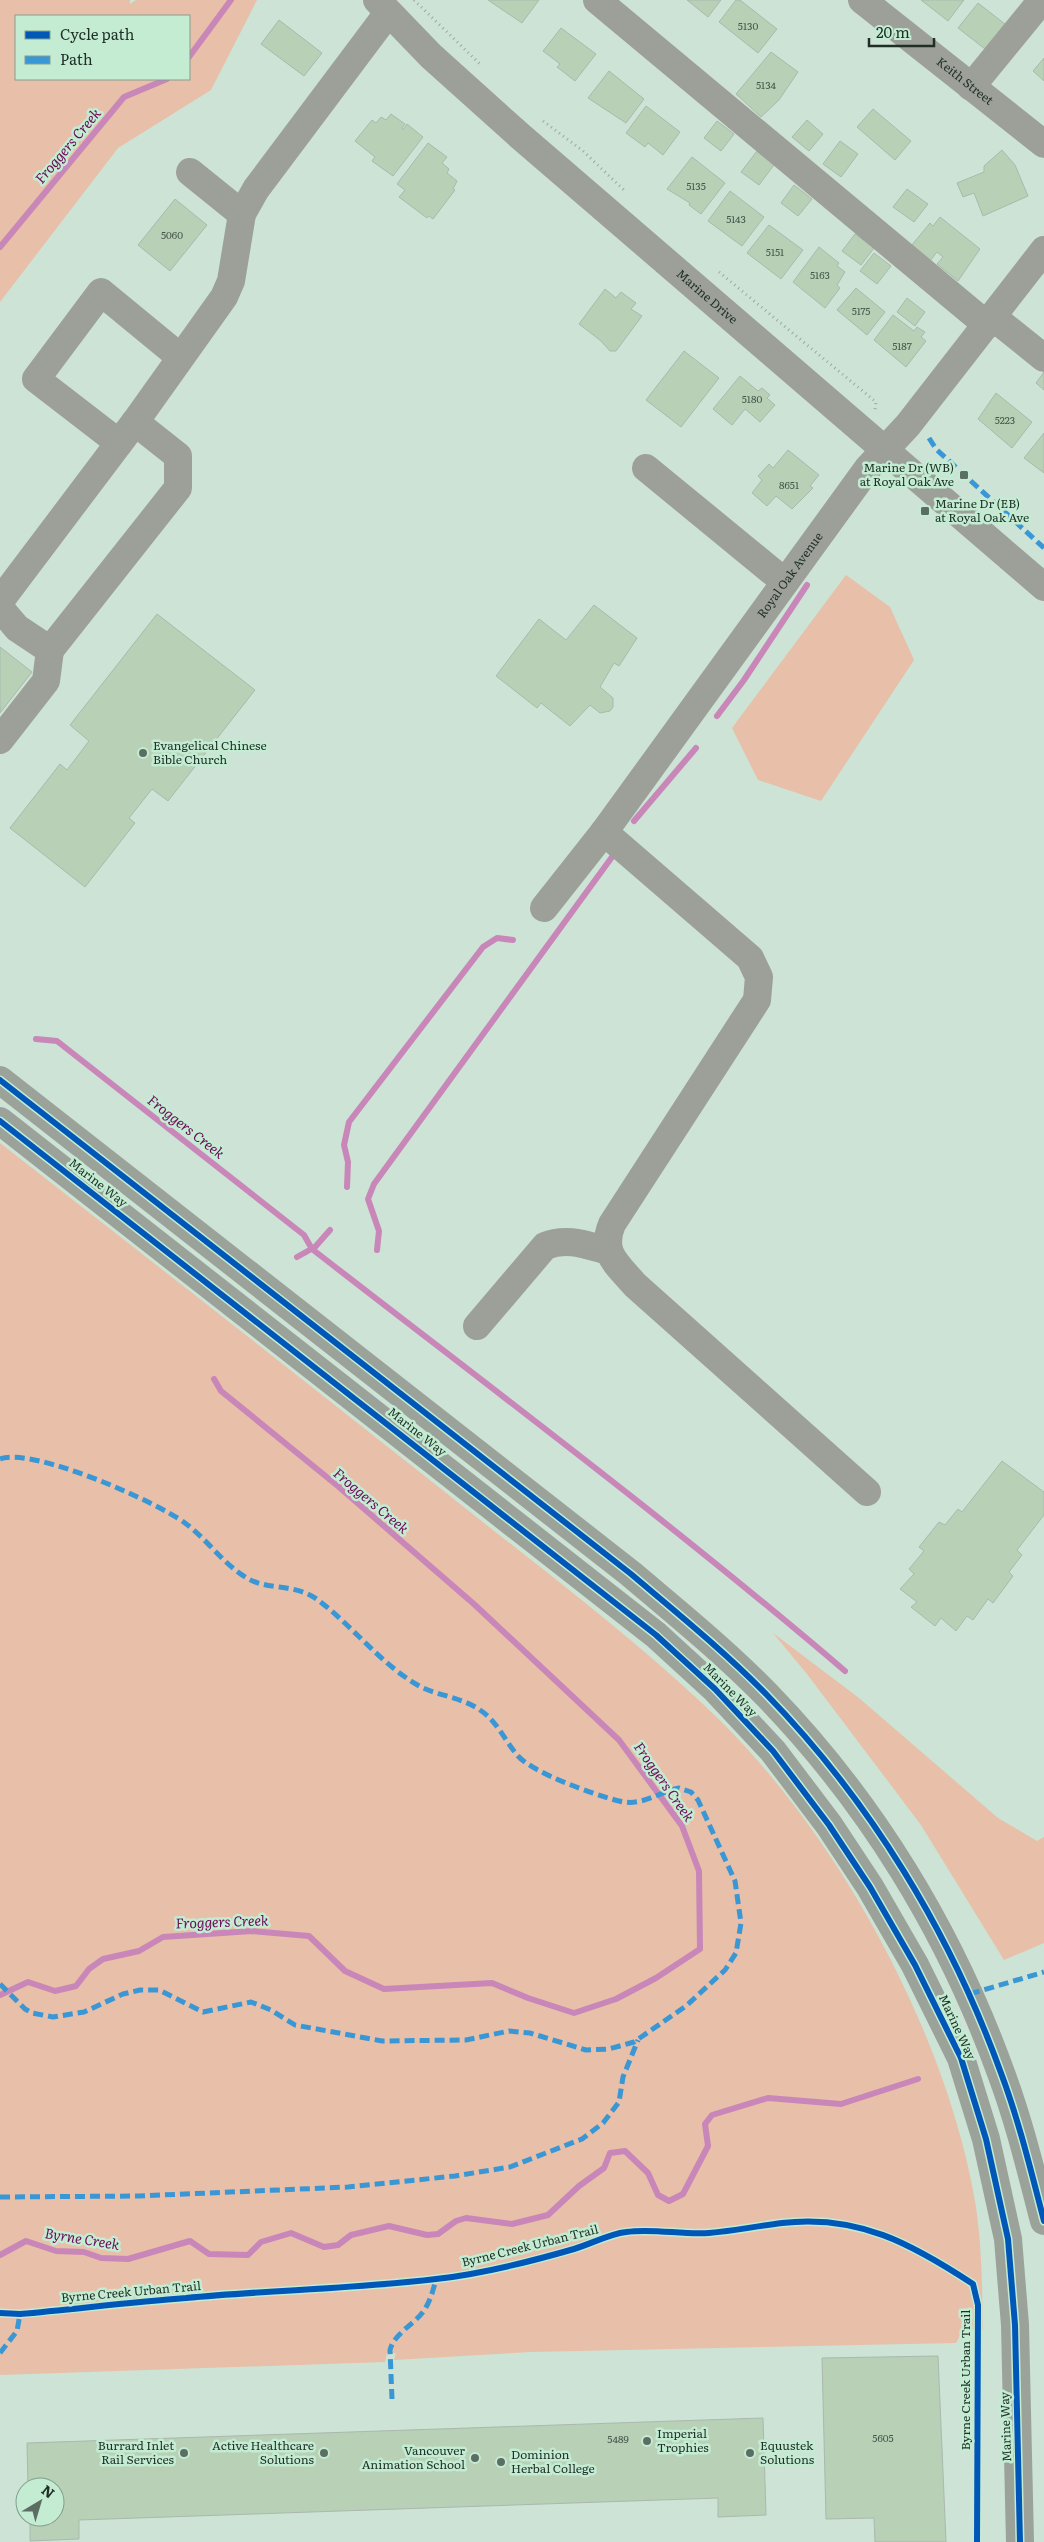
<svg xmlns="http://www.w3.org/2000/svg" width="1044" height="2542" viewBox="0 0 1044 2542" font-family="Literata,serif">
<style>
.green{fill:#e8bfa8;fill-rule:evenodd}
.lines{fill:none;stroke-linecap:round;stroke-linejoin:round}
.stream{stroke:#c887b8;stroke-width:6}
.building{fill:#b7d0b6;stroke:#aab9ad}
.path{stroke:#9fa8a0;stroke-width:3;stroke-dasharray:1 4;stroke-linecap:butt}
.minor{stroke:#9da099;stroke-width:28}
.major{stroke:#9ba299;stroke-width:28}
.quiet{stroke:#3a97d6;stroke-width:5;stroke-dasharray:10 5;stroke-linecap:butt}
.cycleway-casing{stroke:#c3ecd3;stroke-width:9}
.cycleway{stroke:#0057b8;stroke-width:6}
.poi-dot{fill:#5c6e63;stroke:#c3ecd3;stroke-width:2}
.labels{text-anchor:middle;stroke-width:5;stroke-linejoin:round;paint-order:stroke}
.number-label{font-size:10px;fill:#45574a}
.street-label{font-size:12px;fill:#1f2f26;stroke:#c3ecd3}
.poi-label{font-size:12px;fill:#1f2f26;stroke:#c3ecd3;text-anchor:start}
.water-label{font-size:14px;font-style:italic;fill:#6b0857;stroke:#c3ecd3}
</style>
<rect width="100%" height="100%" fill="#cce3d5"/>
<!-- green -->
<g class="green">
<path d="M0,0H130V4L136,0H257L211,90L118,148L0,302ZM16,16H189V79H16Z"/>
<path d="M846,575L890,607L914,660L821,801L758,780L732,728Z"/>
<path d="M0,1143C144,1255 288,1368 431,1481C523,1555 619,1625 705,1706C833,1825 945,2028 975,2201C982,2244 982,2287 983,2330H963L956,2343L531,2352L394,2360L396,2353H387L385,2362L0,2375Z"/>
<path d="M773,1633L859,1698L998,1818L1037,1841L1044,1837V1943L1004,1960L921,1825L807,1674Z"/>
</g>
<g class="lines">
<!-- stream -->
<g class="stream">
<path d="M189,57L231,0"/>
<path d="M0,247L124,97L167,79"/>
<path d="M717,716L744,680L807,585"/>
<path d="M634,821L696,748"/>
<path d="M36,1039L57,1041L304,1235L312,1249C491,1388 673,1524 845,1671"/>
<path d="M347,1187L348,1162L344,1145L349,1122L483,947L497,938L513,940"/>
<path d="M377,1250L379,1231L368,1199L374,1184L612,857"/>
<path d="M297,1257L315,1247L330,1230"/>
<path d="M0,1995L28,1982L55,1991L76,1986L89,1969L103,1959L139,1951L163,1937L252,1931L309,1936L345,1971L384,1989L492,1983L528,1998L574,2013L616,1999L656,1978L700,1949L699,1871L682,1826L619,1740L475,1605L339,1487L221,1391L214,1379"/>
<path d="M0,2255L26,2241L56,2251L84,2252L101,2258L128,2259L190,2241L209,2254L248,2255L261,2242L291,2233L324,2247L338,2245L351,2235L389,2226L427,2235L438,2234L456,2221L466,2218L512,2224L548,2215L579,2186L604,2168L610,2153L625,2151L648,2173L658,2195L669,2201L683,2194L708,2146L705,2124L712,2115L768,2098L841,2104L918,2079"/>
</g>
</g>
<!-- building -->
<g class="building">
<path d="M488,0H539L522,23Z"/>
<path d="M687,0H721L708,17Z"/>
<path d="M736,0H740L777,29L758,53L719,22Z"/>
<path d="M921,0H964L948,21Z"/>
<path d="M978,3L1005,24L985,49L958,28Z"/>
<path d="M279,20L322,53L304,76L261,44Z"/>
<path d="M561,28L596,54L575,81L557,67L560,64L543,51Z"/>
<path d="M771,52L798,72L779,100L761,117L736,94Z"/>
<path d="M1044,58V81L1033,71Z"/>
<path d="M609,71L644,99L626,123L588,98Z"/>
<path d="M646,106L680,132L663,155L648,143L645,147L626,133Z"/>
<path d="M873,109L911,141L895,160L857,127Z"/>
<path d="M391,114L405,124L402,128L403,130L407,124L423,137L393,176L372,161L375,157L355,141L372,120L376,123L381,117L386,120Z"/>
<path d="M807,120L823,134L809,151L792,137Z"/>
<path d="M717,121L734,134L721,151L704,138Z"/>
<path d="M840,141L858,154L841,177L823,164Z"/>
<path d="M428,143L447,157L442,163L449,169L447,173L457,181L453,189L455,190L433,219L429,216L427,218L399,197L405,190L397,184Z"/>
<path d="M1002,150L1015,165L1028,196L983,216L974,193L963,197L957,183L984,172V166Z"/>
<path d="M757,151L774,165L759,185L741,172Z"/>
<path d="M692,157L725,183L701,214L689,205L690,203L667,189Z"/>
<path d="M794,185L812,199L798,216L781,203Z"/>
<path d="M907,189L928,204L914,222L893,207Z"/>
<path d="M730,191L764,217L742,246L708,221Z"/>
<path d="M175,199L207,225L170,271L138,245Z"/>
<path d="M940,217L980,249L958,281L937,264L943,257L937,252L930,261L911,246L930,223L933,226Z"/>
<path d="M769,225L803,250L781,279L747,253Z"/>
<path d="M855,234L874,248L861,265L842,251Z"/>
<path d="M819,247L839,263L837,266L845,272L837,285L840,288L825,308L793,282Z"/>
<path d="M874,253L891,266L877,284L860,271Z"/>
<path d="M856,288L885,312L867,335L837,310Z"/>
<path d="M605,289L616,298L621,292L636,303L631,309L642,316L616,351H610L601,341L579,324Z"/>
<path d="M907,298L925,312L915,326L897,312Z"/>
<path d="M893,315L914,331L917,327L925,332L921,337L926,341L906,367L874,340Z"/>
<path d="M684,351L719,378L681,427L646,400Z"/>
<path d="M1044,372V390L1036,383Z"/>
<path d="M740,376L758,391L762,388L770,395L767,398L775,405L760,422L745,409L732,425L713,409Z"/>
<path d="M996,393L1032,422L1012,448L978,419Z"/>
<path d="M1044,433V473L1024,458Z"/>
<path d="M788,450L819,475L810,486L813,488L792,509L776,496L767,506L752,493L762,480L758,476L769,464L773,468Z"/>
<path d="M594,605L637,638L619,666L614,663L600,687L613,698V707L610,711L600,713L590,705L570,726L541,703L537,708L496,676L539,619L566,640Z"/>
<path d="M157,614L255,690L168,801L152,789L129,818L135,823L85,887L10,828L60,764L67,770L89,741L70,725Z"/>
<path d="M0,647L32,672L0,713Z"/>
<path d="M1002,1461L1044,1492V1515L1017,1550L1022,1555L1009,1572L1013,1576L993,1603L988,1599L973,1620L967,1616L956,1631L941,1618L935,1626L911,1607L917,1602L900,1589L914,1574L909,1569L924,1551L919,1547L939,1522L945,1525L958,1509L962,1512Z"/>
<path d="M938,2356L946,2542H875L874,2518L826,2519L822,2358Z"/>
<path d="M763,2418L766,2515L718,2517V2498L79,2520V2539L30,2541V2517H55V2487H28L27,2443Z"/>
</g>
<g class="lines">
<!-- path -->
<g class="path">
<path d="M414,0L481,65"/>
<path d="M543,121L583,151L626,192"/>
<path d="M719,272L876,402L875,410"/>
</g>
<!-- minor -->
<g class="minor">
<path id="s1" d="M377,0L431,56L520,136L1044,587"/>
<path d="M597,0L987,325"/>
<path id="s2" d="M862,0L1044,144"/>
<path d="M971,87L1042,0"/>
<path d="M190,172L242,214"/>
<path d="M993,317L1044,358"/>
<path d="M119,443L36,379L101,292L180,357"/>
<path d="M646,468L785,582"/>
<path d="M0,601L135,422L224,297L231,281L242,214L256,189L388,13"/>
<path d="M0,608L17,628L50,650L178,488V456L135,422"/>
<path d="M0,740L46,681L50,650"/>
<path d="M604,832L750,958L759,977L757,1000L612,1224C600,1253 617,1264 635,1285L867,1492"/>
<path id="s3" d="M544,908L604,832L868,468L908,425L1044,250"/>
<path d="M477,1326L545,1246C567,1237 586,1245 609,1251"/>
</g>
<!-- major -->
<g class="major">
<path d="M0,1080L631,1574C677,1613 724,1651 766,1694C871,1802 950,1932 1001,2073C1019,2121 1031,2171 1044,2221"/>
<path d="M0,1121L656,1635L715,1689L773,1751L829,1825L870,1887L915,1965L961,2058L986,2139L1008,2239L1015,2325L1020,2542"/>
</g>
<!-- quiet -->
<g class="quiet">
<path d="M929,438L936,449L1044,548"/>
<path d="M0,1459C33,1447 155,1501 185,1523C207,1539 223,1564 247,1578C268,1591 296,1583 318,1600C354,1627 381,1665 421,1687C440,1696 463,1698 480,1710C497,1721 505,1741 518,1756C533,1773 595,1795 619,1801C642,1807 658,1792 679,1788L691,1792L698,1800L735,1881L741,1923L736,1953L725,1970L686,2006L634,2042L609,2049L586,2050L530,2033L509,2031L466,2040L382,2041L295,2025L271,2010L251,2002L203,2012L159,1990H140L123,1994L84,2012L53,2017L32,2013L25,2009L0,1984"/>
<path d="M970,1994L1044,1972"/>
<path d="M0,2197L138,2196L348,2187L455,2176L510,2167L582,2139L603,2123L619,2102L623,2077L638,2040"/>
<path d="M0,2353L17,2331L20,2314"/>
<path d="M392,2399L390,2350C394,2334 413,2325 423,2312C430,2302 433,2291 436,2279"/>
</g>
<defs>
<g id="cycleway">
<path d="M0,1080L631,1574C677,1613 724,1651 766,1694C871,1802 950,1932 1001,2073C1019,2121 1031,2171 1044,2221"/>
<path d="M0,1121L656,1635L715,1689L773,1751L829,1825L870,1887L915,1965L961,2058L986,2139L1008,2239L1015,2325L1020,2542"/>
<path d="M0,2313L20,2314C76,2309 131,2302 186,2298C269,2290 353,2289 436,2279C483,2274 529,2262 574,2249C591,2244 609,2234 626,2232C653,2228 682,2235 709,2233C734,2231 757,2226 782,2223C858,2214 912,2244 973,2284L978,2305L977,2542"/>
</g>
</defs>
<!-- cycleway casing -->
<use href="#cycleway" class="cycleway-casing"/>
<!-- cycleway -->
<use href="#cycleway" class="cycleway"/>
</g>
<!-- markers -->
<g class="poi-dot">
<rect x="959" y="470" width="10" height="10" rx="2.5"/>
<rect x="920" y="506" width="10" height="10" rx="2.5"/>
<circle cx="143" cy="753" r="5"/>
<circle cx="647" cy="2441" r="5"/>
<circle cx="184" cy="2453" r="5"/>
<circle cx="324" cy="2453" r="5"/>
<circle cx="750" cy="2453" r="5"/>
<circle cx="475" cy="2458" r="5"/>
<circle cx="501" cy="2462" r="5"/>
</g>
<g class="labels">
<!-- number labels -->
<g class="number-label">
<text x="748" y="30">5130</text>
<text x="766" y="89">5134</text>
<text x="696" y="190">5135</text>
<text x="736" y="223">5143</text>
<text x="172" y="239">5060</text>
<text x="775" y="256">5151</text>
<text x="820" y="279">5163</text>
<text x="861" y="315">5175</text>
<text x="902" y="350">5187</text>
<text x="752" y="403">5180</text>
<text x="1005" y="424">5223</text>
<text x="789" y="489">8651</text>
<text x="883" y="2442">5605</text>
<text x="618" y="2443">5489</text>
</g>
<!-- street labels -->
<g class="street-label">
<text dy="4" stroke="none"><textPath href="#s2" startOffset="131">Keith Street</textPath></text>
<text dy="4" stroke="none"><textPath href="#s1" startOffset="444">Marine Drive</textPath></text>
<text dy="4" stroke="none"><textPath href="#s3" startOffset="414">Royal Oak Avenue</textPath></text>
<text transform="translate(98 1183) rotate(38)" y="4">Marine Way</text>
<text transform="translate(417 1432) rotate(38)" y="4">Marine Way</text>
<text transform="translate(730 1690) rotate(45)" y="4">Marine Way</text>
<text transform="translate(957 2027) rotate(65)" y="4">Marine Way</text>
<text transform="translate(530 2246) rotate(-14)" y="4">Byrne Creek Urban Trail</text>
<text transform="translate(131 2292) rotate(-5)" y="4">Byrne Creek Urban Trail</text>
<text transform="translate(966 2380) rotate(-90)" y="4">Byrne Creek Urban Trail</text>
<text transform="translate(1006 2427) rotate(-92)" y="4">Marine Way</text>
</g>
<!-- poi labels -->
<g class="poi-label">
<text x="954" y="472" text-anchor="end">Marine Dr (WB)<tspan x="954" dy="14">at Royal Oak Ave</tspan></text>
<text x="935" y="508">Marine Dr (EB)<tspan x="935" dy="14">at Royal Oak Ave</tspan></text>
<text x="153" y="750">Evangelical Chinese<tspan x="153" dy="14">Bible Church</tspan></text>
<text x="657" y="2438">Imperial<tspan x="657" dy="14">Trophies</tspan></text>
<text x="174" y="2450" text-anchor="end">Burrard Inlet<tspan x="174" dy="14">Rail Services</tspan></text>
<text x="314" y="2450" text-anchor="end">Active Healthcare<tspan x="314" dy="14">Solutions</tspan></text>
<text x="760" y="2450">Equustek<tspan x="760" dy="14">Solutions</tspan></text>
<text x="465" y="2455" text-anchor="end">Vancouver<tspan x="465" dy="14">Animation School</tspan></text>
<text x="511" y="2459">Dominion<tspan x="511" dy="14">Herbal College</tspan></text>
</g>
<!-- water labels -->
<g class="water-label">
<text transform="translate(68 146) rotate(-50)" y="5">Froggers Creek</text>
<text transform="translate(186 1127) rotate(38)" y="5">Froggers Creek</text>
<text transform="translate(371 1501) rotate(40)" y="5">Froggers Creek</text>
<text transform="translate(664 1782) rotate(55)" y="5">Froggers Creek</text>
<text transform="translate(222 1922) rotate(-2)" y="5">Froggers Creek</text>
<text transform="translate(82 2239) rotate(9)" y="5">Byrne Creek</text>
</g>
</g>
<!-- legend -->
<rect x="15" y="15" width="175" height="65" fill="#c3ecd3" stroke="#81a08e"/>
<rect x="25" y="31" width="25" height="8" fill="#0057b8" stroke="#81a08e"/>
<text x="60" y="40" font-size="15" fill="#1f2f26">Cycle path</text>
<rect x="25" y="56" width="25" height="8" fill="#3a97d6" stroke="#81a08e"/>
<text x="60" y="65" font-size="15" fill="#1f2f26">Path</text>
<!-- north arrow -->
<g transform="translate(40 2502) rotate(38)"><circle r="24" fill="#c3ecd3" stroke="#81a08e"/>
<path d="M0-4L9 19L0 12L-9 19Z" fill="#5c6e63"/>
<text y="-8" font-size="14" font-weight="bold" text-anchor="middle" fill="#1f2f26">N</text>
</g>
<!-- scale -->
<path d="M869 38v8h65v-8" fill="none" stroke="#1f2f26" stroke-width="2.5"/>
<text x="876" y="38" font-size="15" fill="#1f2f26" stroke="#c3ecd3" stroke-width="4" paint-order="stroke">20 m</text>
</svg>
